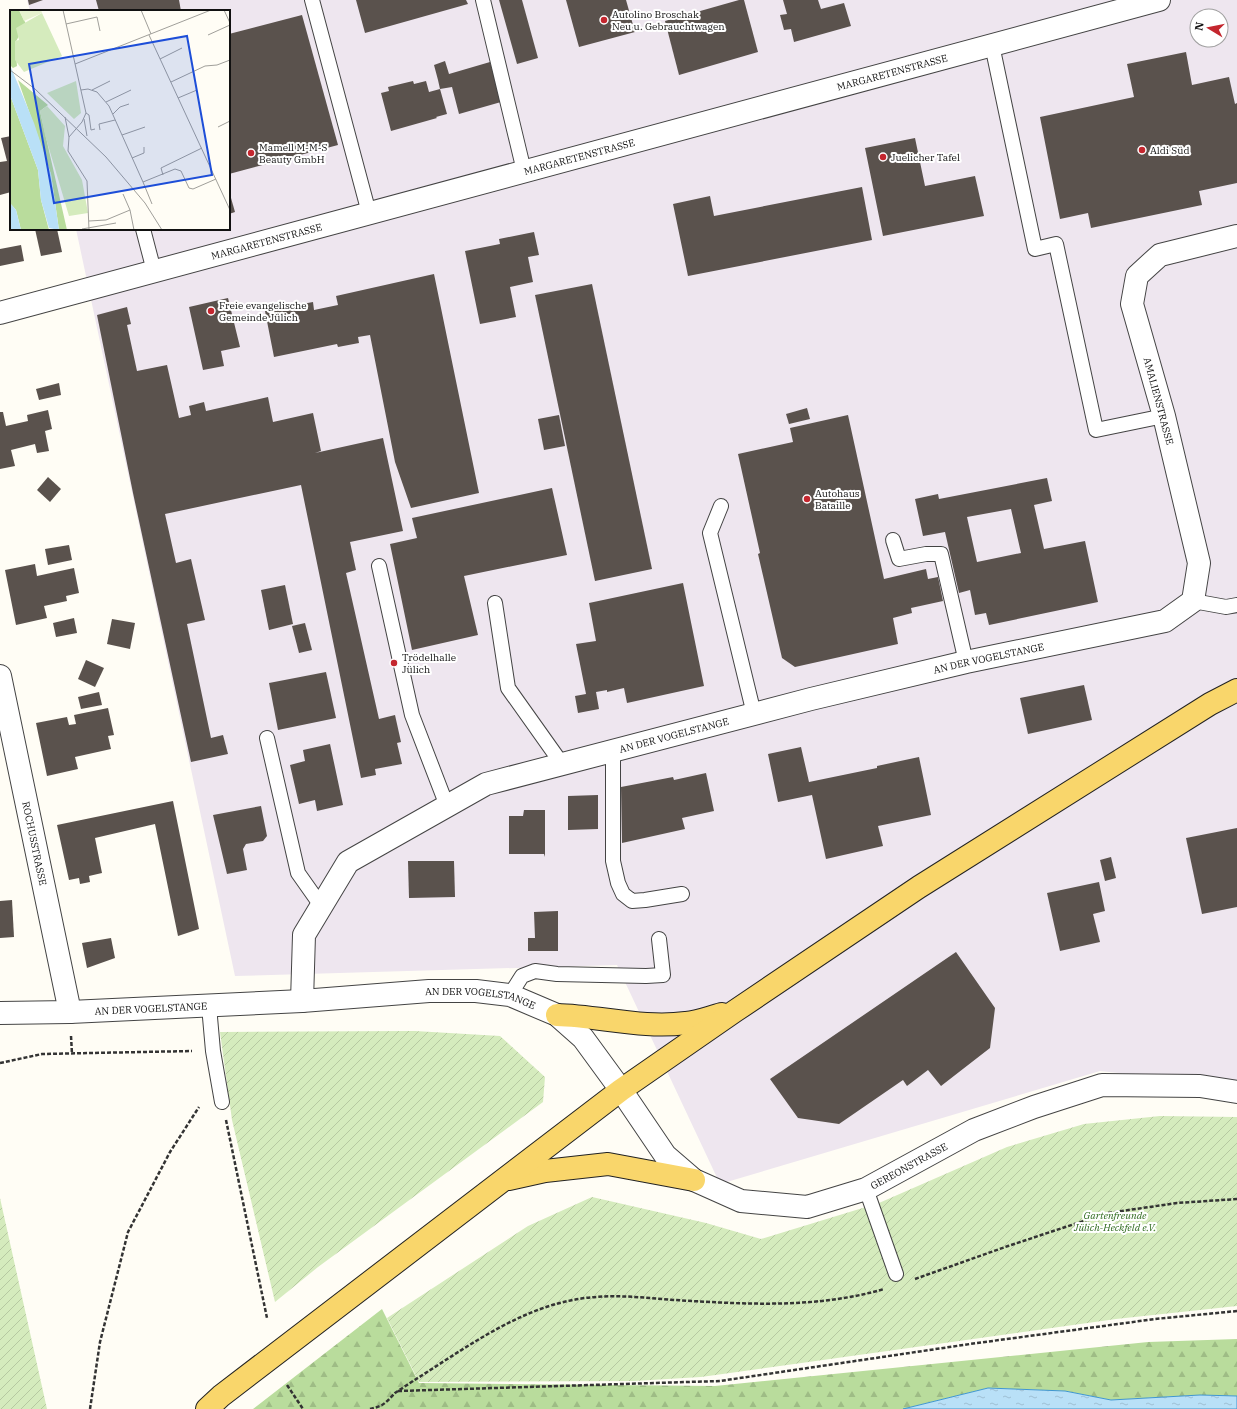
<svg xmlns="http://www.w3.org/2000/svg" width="1237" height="1409" viewBox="0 0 1237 1409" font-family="'IBM Plex Serif',serif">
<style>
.industrial{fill:#eee6ef;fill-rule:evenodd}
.forest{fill:url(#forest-firs)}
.garden{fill:url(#garden-furrows)}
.water{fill:url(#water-ripples);stroke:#3f96cf}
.building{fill:#5a524d;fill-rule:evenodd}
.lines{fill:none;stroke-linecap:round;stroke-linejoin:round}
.lane-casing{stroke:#444;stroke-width:16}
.street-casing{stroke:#444;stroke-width:24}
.primary-casing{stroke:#222;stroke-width:24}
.path{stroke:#333;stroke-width:2.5;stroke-dasharray:4 2;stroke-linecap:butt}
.lane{stroke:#fff;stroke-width:14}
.street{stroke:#fff;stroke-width:22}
.primary{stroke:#f9d66b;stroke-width:22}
.poi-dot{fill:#c4262e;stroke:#fff;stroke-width:1.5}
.labels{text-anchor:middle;stroke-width:4;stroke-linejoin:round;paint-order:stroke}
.poi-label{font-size:10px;fill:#111;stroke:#fff;text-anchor:start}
.street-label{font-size:10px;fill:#111;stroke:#fff}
.park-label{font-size:10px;font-style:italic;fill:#2f6b1f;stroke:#fff}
.inset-road{fill:none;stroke:#a09f9a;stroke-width:1}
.view{fill:#1d4ed8;fill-opacity:0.15;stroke:#1d4ed8;stroke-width:2}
.inset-edge{fill:none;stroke:#111;stroke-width:2}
</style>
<defs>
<pattern id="forest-firs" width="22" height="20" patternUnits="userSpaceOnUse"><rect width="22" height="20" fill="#b9dc9c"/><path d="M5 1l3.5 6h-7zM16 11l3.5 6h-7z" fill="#9ebc85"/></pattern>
<pattern id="garden-furrows" width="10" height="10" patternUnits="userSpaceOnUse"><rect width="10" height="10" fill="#d5ebbd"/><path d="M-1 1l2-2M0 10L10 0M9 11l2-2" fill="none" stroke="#b6c8a1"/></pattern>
<pattern id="water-ripples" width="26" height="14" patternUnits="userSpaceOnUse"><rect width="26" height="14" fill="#b9e0f7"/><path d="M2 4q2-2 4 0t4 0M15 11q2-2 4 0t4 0" fill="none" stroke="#9ebfd3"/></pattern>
</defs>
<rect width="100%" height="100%" fill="#fffdf5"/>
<!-- industrial -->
<path class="industrial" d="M27,0H1237V1086L1100,1071L720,1184L617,965L235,976L76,229H229V11H30ZM1197,16H1221V40H1197Z"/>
<!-- forest -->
<path class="forest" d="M382,1309L419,1383L715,1386L1148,1342L1237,1339V1396L1200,1395L1111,1400L1065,1391L988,1388L903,1409H253Z"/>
<!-- garden -->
<g class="garden">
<path d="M415,1031L500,1036L545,1077L543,1102L318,1267L275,1302L232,1120L220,1032Z"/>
<path d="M1160,1116L1237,1117V1306L1116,1319L701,1377L634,1381L419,1382L387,1318L528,1226L592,1197L706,1223L761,1239L879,1203L1007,1147L1084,1124Z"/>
<path d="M0,1198L47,1409H0Z"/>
</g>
<!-- water -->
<path class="water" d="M988,1388L1065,1391L1111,1400L1200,1395L1237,1396V1409H903Z"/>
<!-- building -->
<g class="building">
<path d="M28,0H43L29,5Z"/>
<path d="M96,0H179L181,11H99Z"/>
<path d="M356,0H466L468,4L365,33Z"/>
<path d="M499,0H522L538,58L517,64Z"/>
<path d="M566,0H626L635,32L579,47Z"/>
<path d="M739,0H744L758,52L679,75L665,21Z"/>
<path d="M783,0H818L821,9L844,3L851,26L794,42L791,29L784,30L780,15L787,14Z"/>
<path d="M302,15L338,145L229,174V34Z"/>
<path d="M1186,52L1192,85L1229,77L1235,104L1237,103V183L1199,191L1202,205L1091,228L1088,213L1060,219L1040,117L1134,97L1127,64Z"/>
<path d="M445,61L449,74L490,62L501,102L459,114L452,87L440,89L438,80L434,65Z"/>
<path d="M413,81L414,84L426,81L429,92L440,89L447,114L436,117L437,118L391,131L381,93L389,91L388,87Z"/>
<path d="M11,136V192L0,195V162L7,161L1,138Z"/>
<path d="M915,138L925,186L975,176L984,216L883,236L865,148Z"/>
<path d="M862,187L872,240L688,276L673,204L710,196L714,216Z"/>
<path d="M229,191L235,212L229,214Z"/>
<path d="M35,229H57L62,252L41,256Z"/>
<path d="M534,232L539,255L528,257L533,282L510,287L516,317L480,324L465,251L500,244L499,239Z"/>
<path d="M21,245L24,261L0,266V249Z"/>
<path d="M434,274L479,493L411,508L395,462L370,335L358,337L359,343L338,347L337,344L274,357L265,311L313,302L314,310L338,305L336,296Z"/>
<path d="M592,284L652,569L595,581L535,295Z"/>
<path d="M228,298L240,347L221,351L224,366L203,370L189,307Z"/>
<path d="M127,307L131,324L127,325L137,371L167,365L179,418L191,415L189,406L204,402L206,411L268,397L273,422L313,413L321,451L315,453L383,438L403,531L350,542L356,570L346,573L379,719L395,715L401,742L397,743L402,764L375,769L376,775L361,778L301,485L165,514L176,563L191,559L205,620L187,624L211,738L223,735L228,754L191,762L133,493L97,315Z"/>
<path d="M59,383L61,395L39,400L36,389Z"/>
<path d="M807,408L810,419L789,424L786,414Z"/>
<path d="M48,410L52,429L45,431L49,451L37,453L35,444L11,450L15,466L0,469V412H3L6,426L28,421L27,415Z"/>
<path d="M559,415L565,446L544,450L538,419Z"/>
<path d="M848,415L884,579L926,569L928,579L938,577L943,601L911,608L912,613L893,618L898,644L795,667L782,658L758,554L760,553L738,454L793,442L790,428Z"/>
<path d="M48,477L61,489L50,502L37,490Z"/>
<path d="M1047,478L1052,501L1034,505L1044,549L1085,541L1098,602L989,625L986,613L975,615L970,590L959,593L945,532L923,536L915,499L938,494L939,499ZM1011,509L1021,553L977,562L967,517Z"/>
<path d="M552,488L567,555L464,576L478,635L412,650L390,544L417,538L412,518Z"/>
<path d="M69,545L72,560L48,565L45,549Z"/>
<path d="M35,564L37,576L74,568L79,593L66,596L67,601L44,606L47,618L16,625L5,570Z"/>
<path d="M683,583L704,686L627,703L624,688L607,692V690L596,692L599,709L578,713L575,696L586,694L576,644L596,641L589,603Z"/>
<path d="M285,585L293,624L269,630L261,590Z"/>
<path d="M74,618L77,633L56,637L53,623Z"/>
<path d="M112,619L135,623L130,649L107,644Z"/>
<path d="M305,623L312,650L299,653L292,626Z"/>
<path d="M86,660L104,668L95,687L78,679Z"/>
<path d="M326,672L336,718L278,730L269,683Z"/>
<path d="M1084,685L1092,720L1028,734L1020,698Z"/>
<path d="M99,692L102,705L81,709L78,697Z"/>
<path d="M108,708L114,735L108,736L111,749L75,757L78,769L47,776L36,723L67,717L69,725L76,724L74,715Z"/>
<path d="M330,744L343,805L317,811L315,800L299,804L290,765L305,761L303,750Z"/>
<path d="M801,747L809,782L877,768V766L919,757L931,815L878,826L883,846L826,859L812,795L778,802L768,754Z"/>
<path d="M706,773L714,811L682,818L685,829L622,843L621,787L673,777L674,780Z"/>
<path d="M598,795V829L568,830V796Z"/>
<path d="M173,801L199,929L178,936L155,824L95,838L102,873L89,876L90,882L80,884L79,878L69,880L57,825Z"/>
<path d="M261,806L267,836L263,841L246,844L243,849L247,870L227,874L213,815Z"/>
<path d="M524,810H545V857L544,854H509V816H523Z"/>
<path d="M1237,828V907L1202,914L1186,838Z"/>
<path d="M1111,857L1116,878L1105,881L1100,860Z"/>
<path d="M408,861H454L455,897L409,898Z"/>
<path d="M1099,882L1105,911L1093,914L1100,942L1060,951L1047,893Z"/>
<path d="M12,900L14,937L0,938V901Z"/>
<path d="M558,911V951H528V938H535L534,912Z"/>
<path d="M111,938L115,958L87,968L82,943Z"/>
<path d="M956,952L995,1008L990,1048L941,1086L928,1070L907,1086L903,1080L839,1124L798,1118L770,1079Z"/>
</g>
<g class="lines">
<defs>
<g id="lane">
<path d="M312,0L369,213"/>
<path d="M483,0L524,171"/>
<path d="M992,45L1035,249L1056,244L1096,430L1164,416"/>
<path d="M143,229L154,271"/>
<path d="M721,506L710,533L754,714"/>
<path d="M893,540L899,559L926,554H941L966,662"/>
<path d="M379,566L412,715L447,806"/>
<path d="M1193,601L1226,607L1237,605"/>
<path d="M495,603L508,688L562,764"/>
<path d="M267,738L298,873L322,907"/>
<path d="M613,751V861L618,883L623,894L632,901L645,900L682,894"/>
<path d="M510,995L522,976L535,971L557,974L646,976L663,975L659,939"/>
<path d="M209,1006L213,1051L222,1102"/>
<path d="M866,1189L896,1274"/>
</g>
<g id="street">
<path id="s1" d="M0,313L1159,0"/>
<path id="s2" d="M0,676L70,1012"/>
<path id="s3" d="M302,1001L304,935L348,862L486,784L811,699L966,662L1165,621L1193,601L1199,563L1164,416L1132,304L1137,276L1160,255L1237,236"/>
<path id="s4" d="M0,1013L70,1012L302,1001L429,991H476L510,995L557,1015L583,1038L621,1090L665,1155L694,1180L741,1201L807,1207L866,1189L974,1130L1034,1107L1102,1085L1200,1086L1237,1092"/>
</g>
<g id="primary">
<path d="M557,1015C600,1016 643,1029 686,1023C698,1022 710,1017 722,1014"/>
<path d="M509,1179L545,1171L608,1164L694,1180"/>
<path d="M207,1409L221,1396L621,1090L735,1011L919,887L1210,704L1237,690"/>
</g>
</defs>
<!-- lane casing -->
<use href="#lane" class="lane-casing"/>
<!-- street casing -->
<use href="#street" class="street-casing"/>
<!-- primary casing -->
<use href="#primary" class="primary-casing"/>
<!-- path -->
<g class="path">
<path d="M71,1036L72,1054"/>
<path d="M0,1063L42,1054L192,1051"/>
<path d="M226,1120L267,1318"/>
<path d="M915,1279L1008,1246L1108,1213L1177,1203L1237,1199"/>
<path d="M287,1385L303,1409"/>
<path d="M398,1391L720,1381L970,1344L1155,1319L1237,1311"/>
<path d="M90,1409L100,1342L128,1232L170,1152L199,1107"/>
<path d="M370,1409C374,1408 378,1407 382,1405C387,1402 391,1397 395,1393C401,1389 407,1385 413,1381C461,1351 512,1313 568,1301C603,1293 638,1297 674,1300C744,1304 816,1309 884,1289"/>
</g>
<!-- lane -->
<use href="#lane" class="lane"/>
<!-- street -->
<use href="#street" class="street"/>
<!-- primary -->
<use href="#primary" class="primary"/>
</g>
<!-- markers -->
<g class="poi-dot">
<circle cx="604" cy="20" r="4"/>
<circle cx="1142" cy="150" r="4"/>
<circle cx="251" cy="153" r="4"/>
<circle cx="883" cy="157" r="4"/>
<circle cx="211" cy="311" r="4"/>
<circle cx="807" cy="499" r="4"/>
<circle cx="394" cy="663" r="4"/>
</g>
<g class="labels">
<!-- poi labels -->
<g class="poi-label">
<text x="612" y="18">Autolino Broschak<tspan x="612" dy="12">Neu u. Gebrauchtwagen</tspan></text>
<text x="259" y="151">Mamell M-M-S<tspan x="259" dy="12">Beauty GmbH</tspan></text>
<text x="1150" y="154">Aldi Süd</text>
<text x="891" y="161">Juelicher Tafel</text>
<text x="219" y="309">Freie evangelische<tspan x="219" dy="12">Gemeinde Jülich</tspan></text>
<text x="815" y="497">Autohaus<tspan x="815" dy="12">Bataille</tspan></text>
<text x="402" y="661">Trödelhalle<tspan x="402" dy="12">Jülich</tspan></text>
</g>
<!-- street labels -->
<g class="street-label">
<text dy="4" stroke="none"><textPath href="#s1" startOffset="924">MARGARETENSTRASSE</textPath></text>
<text dy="4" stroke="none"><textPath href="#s1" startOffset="600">MARGARETENSTRASSE</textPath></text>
<text dy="4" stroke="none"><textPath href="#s1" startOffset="276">MARGARETENSTRASSE</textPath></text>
<text transform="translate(1159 401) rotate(75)" y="4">AMALIENSTRASSE</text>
<text dy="4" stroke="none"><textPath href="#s3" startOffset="828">AN DER VOGELSTANGE</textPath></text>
<text dy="4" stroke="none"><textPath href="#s3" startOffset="504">AN DER VOGELSTANGE</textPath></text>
<text dy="4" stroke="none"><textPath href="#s2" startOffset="171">ROCHUSSTRASSE</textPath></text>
<text dy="4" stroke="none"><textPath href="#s4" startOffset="482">AN DER VOGELSTANGE</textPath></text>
<text dy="4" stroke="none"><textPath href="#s4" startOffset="151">AN DER VOGELSTANGE</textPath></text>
<text dy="4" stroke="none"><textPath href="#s4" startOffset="1006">GEREONSTRASSE</textPath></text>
</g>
<!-- park labels -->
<g class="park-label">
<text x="1115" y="1219">Gartenfreunde<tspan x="1115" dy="12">Jülich-Heckfeld e.V.</tspan></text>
</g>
</g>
<!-- overview -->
<g transform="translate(10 10)">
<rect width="220" height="220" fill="#fffdf5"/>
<path d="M0,0H9L16,14L5,33L7,56L3,58L0,55ZM8,70L38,95L30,101L57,220H49L41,164ZM0,85L28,160L31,190L39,220H11L6,200L0,193Z" fill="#b9dc9c"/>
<path d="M32,3L52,46L14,62L5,50V31L9,30L6,18ZM66,71L71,103L64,109L37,83ZM37,96L55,116L53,136L72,170L78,203L59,206L35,125L30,101Z" fill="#d5ebbd"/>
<path d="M9,0H31L32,3L14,11Z" fill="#e6f2cf"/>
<path d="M0,55L24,113L41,164L49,220L39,218L31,190L28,160L0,85ZM0,193L6,200L11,220H0Z" fill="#b9e0f7"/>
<path class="inset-road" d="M53,0L76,103L72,112L59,127L58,141L77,171L79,220M131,0L141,24M214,0L220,13M56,14L87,7L90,21M139,25L220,200M198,25L220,15M150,49L172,38M65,54L201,0M0,60L25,79L96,147L135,193L152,220M161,72L195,56L207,55L220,50M71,80L78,79L87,82L99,96L133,172L165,159L171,161L179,178L183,179L206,169M82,80L100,71M168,88L187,80M96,92L121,80M76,103L79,105L81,120L85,119M103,104L110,97L119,94M55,107L59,127M74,109L77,126M208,117L220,111M90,120L89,114L105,110M112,125L135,117M122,148L134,143V137M153,165L151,158L192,138M133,172L142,194M113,184L120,200M79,211L96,210L120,200L124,220M72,219L106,213"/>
<path class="view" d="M177,26L202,165L44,193L19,54Z"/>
<rect width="220" height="220" class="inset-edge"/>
</g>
<!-- north arrow -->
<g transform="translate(1209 28) rotate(280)"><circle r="19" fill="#ffffff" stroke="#a0a0a0"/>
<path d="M0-3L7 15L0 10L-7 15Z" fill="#c4262e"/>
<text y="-6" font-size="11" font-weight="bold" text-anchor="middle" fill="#111111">N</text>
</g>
</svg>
